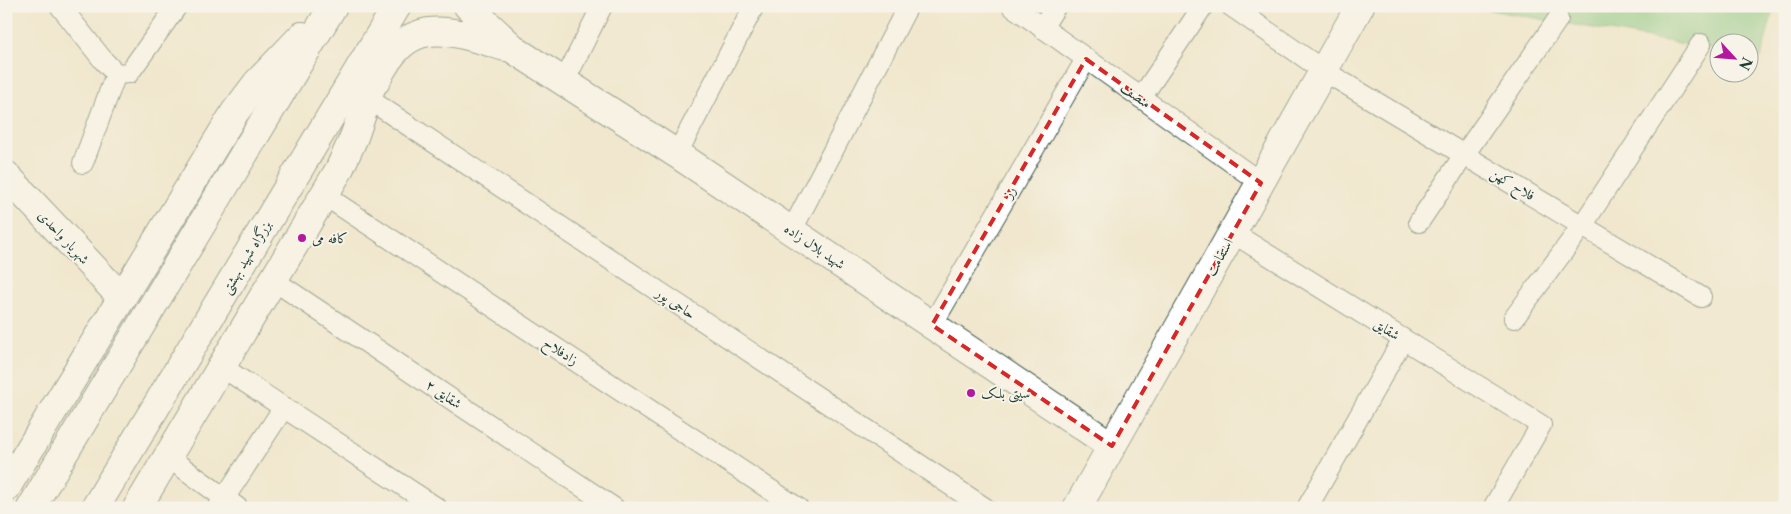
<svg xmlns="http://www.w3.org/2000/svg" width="1791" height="514" viewBox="0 0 1791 514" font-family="'Libre Caslon Text',Amiri,serif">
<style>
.green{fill:#7fc783;stroke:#4f825c}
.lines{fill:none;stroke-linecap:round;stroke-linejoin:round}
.street-casing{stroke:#3e564b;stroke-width:22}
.secondary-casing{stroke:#3e564b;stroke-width:30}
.highway-casing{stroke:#3e564b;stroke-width:30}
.street{stroke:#fff;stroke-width:20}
.secondary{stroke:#fff;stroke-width:28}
.highway{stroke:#fff;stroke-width:28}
.marked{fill:none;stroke:#d62828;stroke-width:4;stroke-dasharray:10 6;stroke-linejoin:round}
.poi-dot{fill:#b5179e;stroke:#f7f3e8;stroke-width:2}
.labels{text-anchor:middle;stroke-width:4;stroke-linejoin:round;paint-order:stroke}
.street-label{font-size:14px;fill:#1f3d34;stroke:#f7f3e8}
.poi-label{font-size:14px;fill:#1f3d34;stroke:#f7f3e8;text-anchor:start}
</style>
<rect width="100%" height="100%" fill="#f7f3e8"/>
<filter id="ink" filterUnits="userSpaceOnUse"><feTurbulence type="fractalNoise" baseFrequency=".02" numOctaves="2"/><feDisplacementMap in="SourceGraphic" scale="10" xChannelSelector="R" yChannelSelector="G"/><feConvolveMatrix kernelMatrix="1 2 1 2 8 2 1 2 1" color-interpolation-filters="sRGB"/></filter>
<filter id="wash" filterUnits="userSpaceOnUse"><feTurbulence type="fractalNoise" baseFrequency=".0096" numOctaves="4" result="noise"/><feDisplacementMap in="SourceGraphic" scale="20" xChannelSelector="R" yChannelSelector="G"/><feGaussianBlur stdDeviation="1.12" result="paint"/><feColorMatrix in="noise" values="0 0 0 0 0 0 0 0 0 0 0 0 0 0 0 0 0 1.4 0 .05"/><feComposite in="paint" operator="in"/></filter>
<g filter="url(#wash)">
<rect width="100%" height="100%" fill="#f0e7ce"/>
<!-- green -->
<path class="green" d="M1467,6H1774L1761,58L1749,55L1748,42H1718V50Z"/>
</g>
<g filter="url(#ink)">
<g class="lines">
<defs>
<g id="street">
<path d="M60,6L103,60L116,74L129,73L177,6"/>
<path d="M1012,6L1261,183"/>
<path d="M1231,6L1324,71L1701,297"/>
<path d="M1042,28L1056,6"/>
<path d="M564,82L602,6"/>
<path d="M367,98L985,508"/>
<path d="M1141,98L1203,6"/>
<path d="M677,154L754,6"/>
<path d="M83,163L116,74"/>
<path d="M324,195L798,508"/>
<path d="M1419,222L1464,155L1558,19"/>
<path d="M792,230L908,6"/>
<path d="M1233,233L1541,425L1493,508"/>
<path d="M273,280L614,508"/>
<path d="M1514,318L1582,226L1701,44"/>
<path d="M932,325L1086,59"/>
<path d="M222,367L437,508"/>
<path d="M168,457L238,508"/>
<path d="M218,508L284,407"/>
<path d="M1307,508L1403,339"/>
</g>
<g id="secondary">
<path d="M468,6L516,51L677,154L1112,446"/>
<path d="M376,81C408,13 447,29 505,47"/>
<path d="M6,175L122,298"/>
<path d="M1077,508L1360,6"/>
</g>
<g id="highway">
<path d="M6,488L235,112L257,83L302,36"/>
<path d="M31,508L333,6"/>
<path d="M95,508L397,6"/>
<path d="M137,508L339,170L354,137L383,53"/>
</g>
</defs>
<!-- street casing -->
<use href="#street" class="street-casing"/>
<!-- secondary casing -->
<use href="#secondary" class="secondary-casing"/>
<!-- highway casing -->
<use href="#highway" class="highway-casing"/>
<!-- street -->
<use href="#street" class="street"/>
<!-- secondary -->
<use href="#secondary" class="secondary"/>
<!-- highway -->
<use href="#highway" class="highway"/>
</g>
</g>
<!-- marked area -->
<path d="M0 0H1791V514H0ZM1086,59L1261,183L1112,446L932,325Z" fill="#f0e7ce" fill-opacity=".55" fill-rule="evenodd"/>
<path class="marked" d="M1086,59L1261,183L1112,446L932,325Z"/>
<!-- markers -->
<g class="poi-dot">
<circle cx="302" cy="238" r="5"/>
<circle cx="971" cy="393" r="5"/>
</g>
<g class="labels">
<!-- street labels -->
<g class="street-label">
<text transform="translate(1136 95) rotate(35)" y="5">منصف</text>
<text transform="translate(1513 184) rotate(31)" y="5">فلاح کهن</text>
<text transform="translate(1009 192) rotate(-60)" y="5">رز</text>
<text transform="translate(64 237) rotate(47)" y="5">شهریار واحدی</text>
<text transform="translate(815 246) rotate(34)" y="5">شهید بلال زاده</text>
<text transform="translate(246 257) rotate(-59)" y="5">بزرگراه شهید بهشتی</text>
<text transform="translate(1219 257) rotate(-61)" y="5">استقامت</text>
<text transform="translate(676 303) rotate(34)" y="5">حاجی پور</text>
<text transform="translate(1387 329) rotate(32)" y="5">شقایق</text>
<text transform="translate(561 351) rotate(33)" y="5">زادفلاح</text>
<text transform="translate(444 394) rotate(34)" y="5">شقایق ۲</text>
</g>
<!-- poi labels -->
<g class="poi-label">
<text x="312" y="243">کافه می</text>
<text x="981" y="398">سیتی بلک</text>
</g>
</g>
<!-- margin -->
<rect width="1791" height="514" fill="none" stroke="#f7f3e8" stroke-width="25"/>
<!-- north arrow -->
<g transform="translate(1734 58) rotate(116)"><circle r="24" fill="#f7f3e8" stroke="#a1aaa0"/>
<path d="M0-4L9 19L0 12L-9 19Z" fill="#b5179e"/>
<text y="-8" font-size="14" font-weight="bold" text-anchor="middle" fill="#1f3d34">N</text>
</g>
</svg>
